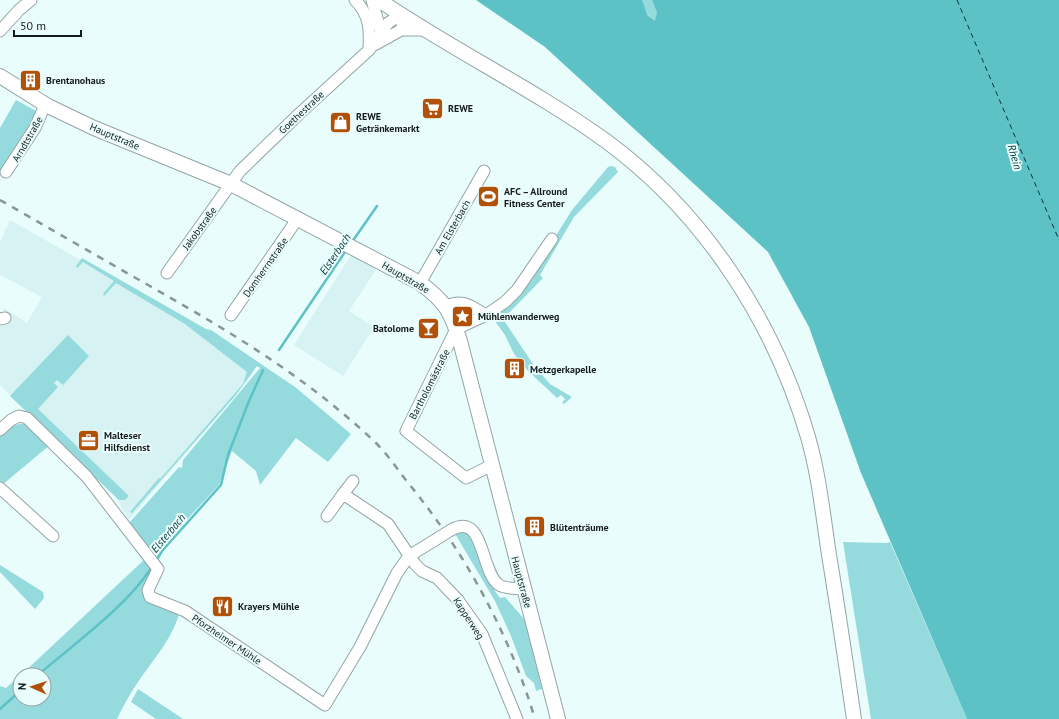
<svg xmlns="http://www.w3.org/2000/svg" width="1059" height="719" viewBox="0 0 1059 719" font-family="'PT Sans',sans-serif">
<style>
.built{fill:#d6f2f3}
.green{fill:#95dbde}
.water{fill:#5dc2c6}
.lines{fill:none;stroke-linecap:round;stroke-linejoin:round}
.stream{stroke:#5dc2c6;stroke-width:2.5}
.ferry{stroke:#05383a;stroke-width:1;stroke-dasharray:5 4;stroke-linecap:butt}
.minor-casing{stroke:#93a4a5;stroke-width:13}
.major-casing{stroke:#93a4a5;stroke-width:16}
.minor{stroke:#fff;stroke-width:11}
.major{stroke:#fff;stroke-width:14}
.rail{stroke:#899696;stroke-width:2.5;stroke-dasharray:7 7;stroke-linecap:butt}
.minor-bridge-casing{stroke:#93a4a5;stroke-width:13;stroke-linecap:butt}
.minor-bridge{stroke:#fff;stroke-width:11}
.labels{text-anchor:middle;stroke-width:4;stroke-linejoin:round;paint-order:stroke}
.poi-label{font-size:10px;font-weight:bold;fill:#161c1c;stroke:#eafdfd;text-anchor:start}
.street-label{font-size:10px;fill:#161c1c;stroke:#eafdfd}
.water-label{font-size:11px;font-style:italic;fill:#05383a;stroke:#eafdfd}
</style>
<rect width="100%" height="100%" fill="#eafdfd"/>
<!-- built -->
<g class="built">
<path d="M10,220L208,332L253,360L242,387L129,520L116,498L0,385V319L4,308L27,323L42,297L0,275V242Z"/>
<path d="M351,255L377,268L349,311L374,327L343,376L294,345Z"/>
</g>
<!-- green -->
<g class="green">
<path d="M641,0H652L663,28L656,32Z"/>
<path d="M16,100L38,112L0,172V128Z"/>
<path d="M611,166L615,167L618,172L574,217L540,275L543,278L503,319L535,367L550,384L572,397L564,404L562,403L565,399L561,395L557,398L527,370L514,354L505,335L492,317L520,293L572,210L608,167Z"/>
<path d="M82,258L206,329L211,330L295,387L351,434L328,462L296,438L260,485L256,471L232,451L219,485L153,556L129,523L179,467L182,468L183,460L260,368L257,366L236,395L132,513L130,512L159,478L160,479L243,384L247,372L185,324L116,283L104,296L103,294L114,281L83,262L77,268L76,266Z"/>
<path d="M68,335L89,356L63,385L57,380L54,383L58,387L38,409L129,496L125,500H119L10,396Z"/>
<path d="M19,424H26L50,445L2,485L0,483V436L10,427Z"/>
<path d="M457,530L472,535C480,556 486,580 500,598L505,597L525,620L542,689L536,691L534,683L526,676L511,636L495,601L454,532Z"/>
<path d="M843,542L886,543L890,542L967,719H871Z"/>
<path d="M145,559L153,571L146,591L179,614C172,639 153,660 138,682C130,694 123,706 117,719H0V686L6,688L20,675V699H44V675H21Z"/>
<path d="M0,565L43,592L44,598L35,609L0,572Z"/>
<path d="M138,689L183,719H156L131,702Z"/>
</g>
<!-- water -->
<path class="water" d="M476,0H642L648,16L655,21L657,13L652,0H1059V719H967L861,473L809,327L768,252L545,47Z"/>
<g class="lines">
<!-- stream -->
<g class="stream">
<path d="M352,242L377,206"/>
<path d="M279,350L347,249"/>
<path d="M156,561L162,551L221,485L228,455L249,401L263,370"/>
<path d="M38,675C74,644 126,607 152,567"/>
<path d="M0,709L20,691"/>
</g>
<!-- ferry -->
<path class="ferry" d="M957,0L1059,240"/>
<defs>
<g id="minor">
<path d="M355,0C370,15 370,30 369,50"/>
<path d="M372,0L381,33"/>
<path d="M0,31L19,10L31,0"/>
<path d="M376,44L401,30H424"/>
<path d="M6,172L35,128L45,105"/>
<path d="M167,273L240,171L299,114L369,50L388,23L400,15L403,23L401,30"/>
<path d="M420,283L484,171"/>
<path d="M446,306C464,298 471,307 486,315"/>
<path d="M231,315L298,218"/>
<path d="M0,319L5,318"/>
<path d="M0,430L11,420L19,416L27,418L87,477L158,569L148,590L150,597L185,611L325,705L360,647L397,573L409,556L435,540"/>
<path d="M492,465L466,478L406,431L456,329L486,315L505,302L517,290L552,239"/>
<path d="M0,488L53,536"/>
<path d="M343,494L353,481"/>
<path d="M327,516L343,494L388,524L415,564L422,571L437,578L458,600L482,634L517,719"/>
<path d="M451,530C485,511 480,572 499,585C505,589 517,588 524,589"/>
</g>
<g id="major">
<path d="M379,0C452,50 534,89 606,141C704,213 774,321 808,437C819,475 823,515 829,555C838,609 846,664 854,719"/>
<path d="M0,76L48,106L94,128L231,184L420,283C445,301 451,312 460,341L558,719"/>
</g>
</defs>
<!-- minor casing -->
<use href="#minor" class="minor-casing"/>
<!-- major casing -->
<use href="#major" class="major-casing"/>
<!-- minor -->
<use href="#minor" class="minor"/>
<!-- major -->
<use href="#major" class="major"/>
<!-- rail -->
<path class="rail" d="M0,200C49,228 99,257 148,285C229,331 308,378 376,443C387,454 396,467 405,479C463,549 509,632 535,719"/>
<defs>
<path id="minor-bridge" d="M435,540L451,530"/>
</defs>
<!-- minor-bridge casing -->
<use href="#minor-bridge" class="minor-bridge-casing"/>
<!-- minor-bridge -->
<use href="#minor-bridge" class="minor-bridge"/>
</g>
<!-- icons -->
<defs>
<symbol id="building-square" viewBox="-11 -11 22 22"><rect x="-9" y="-9" width="18" height="18" rx="4" fill="#b05107" stroke="#eafdfd"/><path d="M-4-6H4V6H1V3H-1V6H-4ZM-2.5-4.3h1.7v1.8h-1.7ZM.8-4.3h1.7v1.8H.8ZM-2.5-1h1.7V.8h-1.7ZM.8-1h1.7V.8H.8Z" fill="#fff"/></symbol>
<symbol id="supermarket-square" viewBox="-11 -11 22 22"><rect x="-9" y="-9" width="18" height="18" rx="4" fill="#b05107" stroke="#eafdfd"/><path d="M-6-5.5h2.5l.6 2H6L4.5 2H-2.5L-4.4-4H-6ZM-1.5 3.2a1.3 1.3 0 1 0 .1 0ZM3 3.2a1.3 1.3 0 1 0 .1 0Z" fill="#fff"/></symbol>
<symbol id="shop-square" viewBox="-11 -11 22 22"><rect x="-9" y="-9" width="18" height="18" rx="4" fill="#b05107" stroke="#eafdfd"/><path d="M-5-2.5h2.3a2.7 3.5 0 0 1 5.4 0H5L5.5 6h-11ZM-1.5-2.5h3a1.5 2.3 0 0 0-3 0Z" fill="#fff"/></symbol>
<symbol id="stadium-square" viewBox="-11 -11 22 22"><rect x="-9" y="-9" width="18" height="18" rx="4" fill="#b05107" stroke="#eafdfd"/><path d="M0-5a6.5 5 0 1 0 0 10a6.5 5 0 1 0 0-10ZM-3.5-1.8h7v3.6h-7Z" fill="#fff"/></symbol>
<symbol id="sight-square" viewBox="-11 -11 22 22"><rect x="-9" y="-9" width="18" height="18" rx="4" fill="#b05107" stroke="#eafdfd"/><path d="M0-6L1.8-2.2L6-1.7L2.9 1.2L3.7 5.4L0 3.3L-3.7 5.4L-2.9 1.2L-6-1.7L-1.8-2.2Z" fill="#fff"/></symbol>
<symbol id="bar-square" viewBox="-11 -11 22 22"><rect x="-9" y="-9" width="18" height="18" rx="4" fill="#b05107" stroke="#eafdfd"/><path d="M-6-5H6L.8 .8V4.5H3.5V6h-7V4.5H-.8V.8Z" fill="#fff"/></symbol>
<symbol id="office-square" viewBox="-11 -11 22 22"><rect x="-9" y="-9" width="18" height="18" rx="4" fill="#b05107" stroke="#eafdfd"/><path d="M-6-3h4V-5.5h4V-3h4V5H-6ZM-1-4.5V-3h2v-1.5ZM-6 0V1H6V0Z" fill="#fff"/></symbol>
<symbol id="restaurant-square" viewBox="-11 -11 22 22"><rect x="-9" y="-9" width="18" height="18" rx="4" fill="#b05107" stroke="#eafdfd"/><path d="M-5-6h1v4h1v-4h1v4h1v-4h1v5L-1.5 .5V6h-2V.5L-5-1ZM5-6V6H3V1.5H1.5Q1.5-4 5-6Z" fill="#fff"/></symbol>
</defs>
<g fill-rule="evenodd">
<use href="#building-square" x="18" y="68" width="25" height="25"/>
<use href="#supermarket-square" x="420" y="96" width="25" height="25"/>
<use href="#shop-square" x="328" y="110" width="25" height="25"/>
<use href="#stadium-square" x="476" y="184" width="25" height="25"/>
<use href="#sight-square" x="450" y="304" width="25" height="25"/>
<use href="#bar-square" x="416" y="316" width="25" height="25"/>
<use href="#building-square" x="502" y="356" width="25" height="25"/>
<use href="#office-square" x="76" y="428" width="25" height="25"/>
<use href="#building-square" x="522" y="514" width="25" height="25"/>
<use href="#restaurant-square" x="210" y="594" width="25" height="25"/>
</g>
<g class="labels">
<!-- poi labels -->
<g class="poi-label">
<text x="46" y="84">Brentanohaus</text>
<text x="448" y="112">REWE</text>
<text x="356" y="120">REWE<tspan x="356" dy="12">Getränkemarkt</tspan></text>
<text x="504" y="195">AFC – Allround<tspan x="504" dy="12">Fitness Center</tspan></text>
<text x="478" y="320">Mühlenwanderweg</text>
<text x="414" y="332" text-anchor="end">Batolome</text>
<text x="530" y="373">Metzgerkapelle</text>
<text x="104" y="439">Malteser<tspan x="104" dy="12">Hilfsdienst</tspan></text>
<text x="550" y="531">Blütenträume</text>
<text x="238" y="610">Krayers Mühle</text>
</g>
<!-- street labels -->
<g class="street-label">
<text transform="translate(301 112) rotate(-43)" y="4">Goethestraße</text>
<text transform="translate(115 136) rotate(23)" y="4">Hauptstraße</text>
<text transform="translate(27 139) rotate(-60)" y="4">Arndtstraße</text>
<text transform="translate(452 227) rotate(-60)" y="4">Am Elsterbach</text>
<text transform="translate(199 228) rotate(-54)" y="4">Jakobstraße</text>
<text transform="translate(265 267) rotate(-55)" y="4">Domherrnstraße</text>
<text transform="translate(406 277) rotate(30)" y="4">Hauptstraße</text>
<text transform="translate(429 384) rotate(-63)" y="4">Bartholomästraße</text>
<text transform="translate(522 582) rotate(75)" y="4">Hauptstraße</text>
<text transform="translate(469 618) rotate(57)" y="4">Kapperweg</text>
<text transform="translate(227 639) rotate(34)" y="4">Pforzheimer Mühle</text>
</g>
<!-- water labels -->
<g class="water-label">
<text transform="translate(1015 157) rotate(74)" y="4">Rhein</text>
<text transform="translate(335 254) rotate(-56)" y="4">Elsterbach</text>
<text transform="translate(168 533) rotate(-50)" y="4">Elsterbach</text>
</g>
</g>
<!-- north arrow -->
<g transform="translate(32 687) rotate(273)"><circle r="19" fill="#eafdfd" stroke="#95a3a3"/>
<path d="M0-3L7 15L0 10L-7 15Z" fill="#b05107"/>
<text y="-6" font-size="11" font-weight="bold" text-anchor="middle" fill="#161c1c">N</text>
</g>
<!-- scale -->
<path d="M14 30v6h67v-6" fill="none" stroke="#161c1c" stroke-width="2"/>
<text x="20" y="30" font-size="12" fill="#161c1c" stroke="#eafdfd" stroke-width="3" paint-order="stroke">50 m</text>
</svg>
